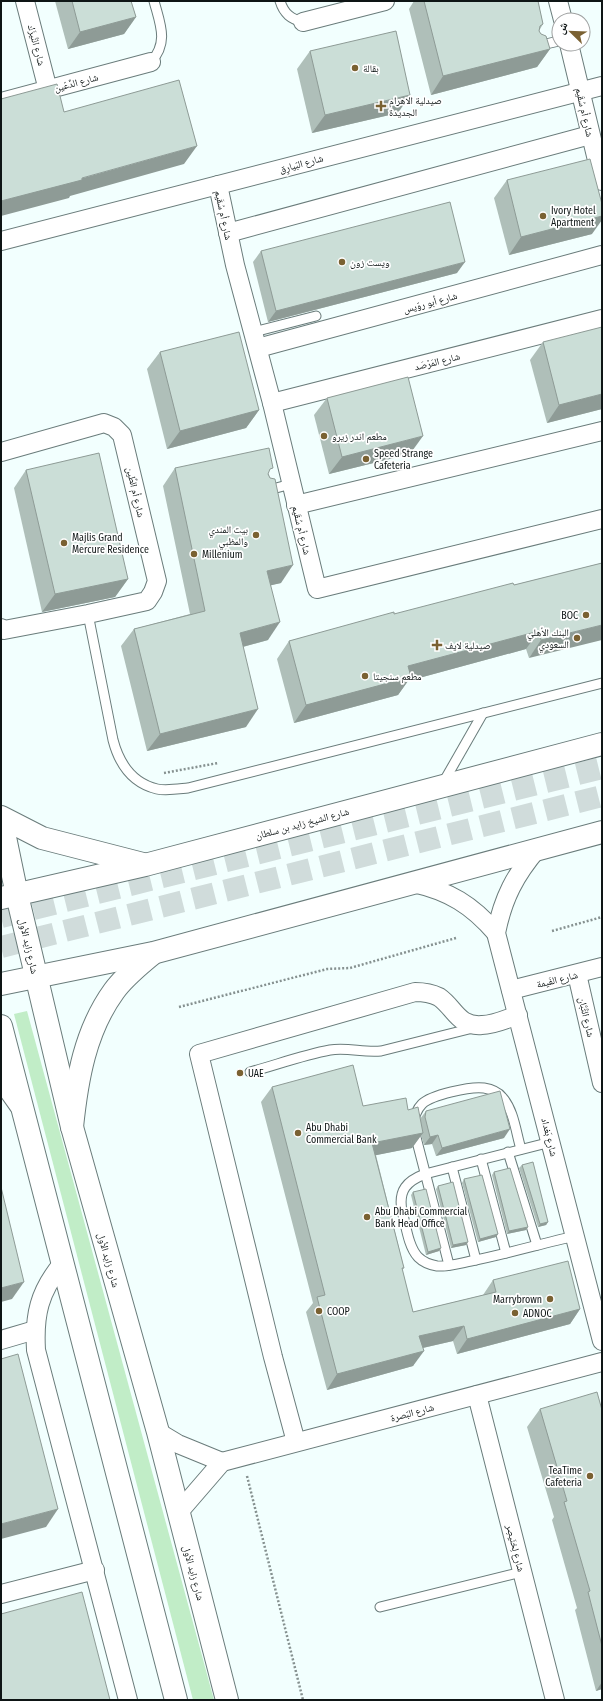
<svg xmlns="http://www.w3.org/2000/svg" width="603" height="1701" viewBox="0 0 603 1701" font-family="'Fira Sans Condensed','Noto Naskh Arabic',sans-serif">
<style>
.green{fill:#c1edc7}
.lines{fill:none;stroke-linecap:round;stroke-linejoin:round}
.highway-tunnel{stroke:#d0dcdb;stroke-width:22;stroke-dasharray:22 11;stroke-linecap:butt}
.lane-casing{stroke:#6a7c7b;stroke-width:11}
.street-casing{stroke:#6a7c7b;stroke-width:20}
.secondary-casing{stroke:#6a7c7b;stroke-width:24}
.primary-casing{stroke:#6a7c7b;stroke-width:24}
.path{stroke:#869190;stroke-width:2.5;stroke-dasharray:2 2;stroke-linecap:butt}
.lane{stroke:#fff;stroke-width:9}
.street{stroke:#fff;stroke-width:18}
.secondary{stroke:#fff;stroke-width:22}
.primary{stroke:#fff;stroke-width:22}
.wall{fill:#afbfb9}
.shaded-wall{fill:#8e9b96}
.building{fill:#cbded7;stroke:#8e9b96}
.poi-dot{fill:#7a6132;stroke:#fff;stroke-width:1.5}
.labels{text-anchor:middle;stroke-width:3.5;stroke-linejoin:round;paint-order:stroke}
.street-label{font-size:10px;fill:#0e1515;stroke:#fff}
.poi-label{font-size:10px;fill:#0e1515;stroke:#fff;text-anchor:start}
</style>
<rect width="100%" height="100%" fill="#f2fffe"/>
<!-- green -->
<path class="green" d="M27,1011L214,1700H193L14,1014Z"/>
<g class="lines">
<!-- highway-tunnel -->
<g class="highway-tunnel">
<path d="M1,917L602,768"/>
<path d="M1,947L602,796"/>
</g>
<defs>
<g id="lane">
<path d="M280,1C284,14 291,19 303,22"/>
<path d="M537,46L559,41"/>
<path d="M151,62C169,42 160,24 154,1"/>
<path d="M254,332L316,316"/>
<path d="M265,491L291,484"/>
<path d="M88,614L113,740C119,763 132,783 157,789C166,791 178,789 188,788L602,683"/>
<path d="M443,783L483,713"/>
<path d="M250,1072C276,1065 303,1055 330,1050C347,1047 364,1053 381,1051L473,1028"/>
<path d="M551,1142L425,1174C407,1181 398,1190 402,1211C406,1225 408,1246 418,1257C423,1262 431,1265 437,1266C448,1267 461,1263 471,1261C506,1254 540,1244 575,1236"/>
<path d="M508,1152L537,1245"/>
<path d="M481,1159L506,1253"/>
<path d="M452,1167L476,1260"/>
<path d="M449,1265L413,1126C414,1117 416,1110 422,1104C431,1095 471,1086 484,1088C490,1089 498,1092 502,1097C514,1110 516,1133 521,1149"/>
<path d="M380,1607L522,1572"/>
</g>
<g id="street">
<path d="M25,1L48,90"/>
<path d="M558,1L563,20"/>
<path d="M303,22L385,1"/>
<path d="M569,44L602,181"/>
<path d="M1,102L151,62"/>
<path d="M218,185L235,265L272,403L317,589L602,519"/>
<path d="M228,233L590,135"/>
<path d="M1,241L602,86"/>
<path d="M258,348L602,255"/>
<path d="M272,403L602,319"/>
<path d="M1,452L104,423L114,427L122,435L157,581L153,592L147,601L88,614L4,630L1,628"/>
<path d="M296,505L602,431"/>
<path d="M538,848C515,875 503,898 496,933L602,1341"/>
<path d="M413,883C449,891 472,905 496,933"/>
<path d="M577,974L602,1083"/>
<path d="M511,990L602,967"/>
<path d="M62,1264C39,1292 34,1315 36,1350L128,1700"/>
<path d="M1,1340L35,1330"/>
<path d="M477,1395L555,1700"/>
<path d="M158,1432L178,1444L222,1462"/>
<path d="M296,1442L273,1357L199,1054L415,992C423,992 431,993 439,997C455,1008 458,1027 482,1025C494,1025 506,1019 518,1015"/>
<path d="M178,1513L222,1462L602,1362"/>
<path d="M1,1594L95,1570"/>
</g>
<g id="secondary">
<path d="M1,818L17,895L72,1127L158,1432L227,1700"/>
<path d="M1,1026L176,1700"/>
</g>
<g id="primary">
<path d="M1,817L42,838L143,864"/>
<path d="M1,898L145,865L602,744"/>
<path d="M1,984L153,953L602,832"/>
<path d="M1,1077L20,1104"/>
<path d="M72,1127C77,1079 85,1031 114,991C124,977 138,966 151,955"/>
</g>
</defs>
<!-- lane casing -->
<use href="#lane" class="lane-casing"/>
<!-- street casing -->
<use href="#street" class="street-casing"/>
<!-- secondary casing -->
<use href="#secondary" class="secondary-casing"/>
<!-- primary casing -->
<use href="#primary" class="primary-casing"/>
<!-- path -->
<g class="path">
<path d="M164,773L218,763"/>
<path d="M552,931L602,917"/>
<path d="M179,1007L327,969L350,968L456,938"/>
<path d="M247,1476L303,1700"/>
</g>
<!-- lane -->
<use href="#lane" class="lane"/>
<!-- street -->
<use href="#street" class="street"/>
<!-- secondary -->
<use href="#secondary" class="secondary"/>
<!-- primary -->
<use href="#primary" class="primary"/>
</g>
<!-- wall -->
<g class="wall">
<path d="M55,1H131L136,17L124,34L68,49Z"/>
<path d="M414,1H538L543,24L539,31L550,49L537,67L431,95L409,9Z"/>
<path d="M310,51L398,113L312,133L297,69Z"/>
<path d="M507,180L592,234L509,255L494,198Z"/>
<path d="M261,251L457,273L268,322L253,262Z"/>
<path d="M543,342L602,409L547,423L530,360Z"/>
<path d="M160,352L259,410L246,428L167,449L147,369Z"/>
<path d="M327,398L410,454L329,474L314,415Z"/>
<path d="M175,468L269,474L281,583L271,585L268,640L243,647L246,727L147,751L121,646L134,629L190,614L163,486Z"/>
<path d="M26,470L128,579L115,597L42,612L14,488Z"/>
<path d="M602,563L529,658L526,649L408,681L398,695L294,723L277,659L289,641Z"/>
<path d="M272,1087L363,1106L408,1110L420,1119L426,1111L504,1138L436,1156L432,1144L424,1145L421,1135L412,1148L376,1155L404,1268L402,1270L413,1312L483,1295L493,1280L580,1309L570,1324L457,1354L453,1341L423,1348L413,1366L327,1390L306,1312L313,1303L261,1102Z"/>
<path d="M522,1165L548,1222L546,1225L538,1227L519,1168Z"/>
<path d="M494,1172L528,1227L526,1230L507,1234L492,1175Z"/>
<path d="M464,1179L498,1234L496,1237L478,1242L462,1183Z"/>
<path d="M438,1186L466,1245L451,1248L436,1189Z"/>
<path d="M413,1192L441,1248L439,1251L426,1255L411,1195Z"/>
<path d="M540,1409L602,1410V1689L596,1691L575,1610L577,1608L552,1520L554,1517L527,1427Z"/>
</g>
<!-- shaded-wall -->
<g class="shaded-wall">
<path d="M136,17L124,34L68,49L80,32Z"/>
<path d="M550,49L537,67L431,95L443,76Z"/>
<path d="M410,95L398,113L312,133L325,115Z"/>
<path d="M197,146L184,164L70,196L69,198L1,216V201Z"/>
<path d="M602,216V220L592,234L509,255L521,237Z"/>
<path d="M465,262L457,273L268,322L276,311Z"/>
<path d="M602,394V409L547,423L559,405Z"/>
<path d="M259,410L246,428L167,449L180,431Z"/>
<path d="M423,436L410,454L329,474L342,457Z"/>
<path d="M293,565L281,583L255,589L267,571Z"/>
<path d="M128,579L115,597L42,612L55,594Z"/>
<path d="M280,622L268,640L227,651L240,633Z"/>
<path d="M602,625V640L529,658L541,640Z"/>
<path d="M539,631L526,649L408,681L398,695L294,723L306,705L408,666Z"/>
<path d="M258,709L246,727L147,751L160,734Z"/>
<path d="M510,1129L504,1138L436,1156L442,1148Z"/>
<path d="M423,1133L412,1148L362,1158L372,1143Z"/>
<path d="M438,1135L432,1144L424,1145L430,1137Z"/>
<path d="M548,1222L546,1225L538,1227L540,1224Z"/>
<path d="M528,1227L526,1230L507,1234L509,1231Z"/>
<path d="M498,1234L496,1237L478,1242L480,1239Z"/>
<path d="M468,1242L466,1245L451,1248L453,1245Z"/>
<path d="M441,1248L439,1251L426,1255L428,1252Z"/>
<path d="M24,1282L12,1299L1,1302V1288Z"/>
<path d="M580,1309L570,1324L457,1354L467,1339Z"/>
<path d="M464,1326L453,1341L409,1351L419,1336Z"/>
<path d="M424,1351L413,1366L327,1390L337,1374Z"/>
<path d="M58,1509L46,1527L1,1539V1524Z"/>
<path d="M602,1682V1689L596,1691Z"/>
</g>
<!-- building -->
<g class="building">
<path d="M72,1H131L136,17L80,32Z"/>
<path d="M424,1H538L543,24L540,26L539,31L541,34L546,36L550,49L443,76Z"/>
<path d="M396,31L410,95L325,115L310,51Z"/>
<path d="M179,80L197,146L82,178V180L1,201V99L57,84L64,112Z"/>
<path d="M590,159L602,204V216L521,237L507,180Z"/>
<path d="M450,202L465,262L276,311L261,251Z"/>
<path d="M602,327V394L559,405L543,342Z"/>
<path d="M239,332L259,410L180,431L160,352Z"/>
<path d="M408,377L423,436L342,457L327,398Z"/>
<path d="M269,448L273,468L270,469L268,474L270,478L275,479L293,565L267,571L280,622L240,633L258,709L160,734L134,629L205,611L175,468Z"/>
<path d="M99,453L128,579L55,594L26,470Z"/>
<path d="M602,563V625L541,640L539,631L408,666L411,677L306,705L289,641L394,612V614L513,583L514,585Z"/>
<path d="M353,1065L363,1106L406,1098L408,1110L418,1107L423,1133L372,1143L404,1268H402L413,1312L496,1292L493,1280L568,1261L580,1309L467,1339L464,1326L419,1336L424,1351L337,1374L317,1297L325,1295L272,1087Z"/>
<path d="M500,1091L510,1129L442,1148L438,1135L430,1137L425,1117L426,1111Z"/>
<path d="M533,1162L548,1222L540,1224L522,1165Z"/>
<path d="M510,1168L528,1227L509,1231L494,1172Z"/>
<path d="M482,1175L498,1234L480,1239L464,1179Z"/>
<path d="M453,1182L468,1242L453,1245L438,1186Z"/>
<path d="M1,1187L24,1282L1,1288Z"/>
<path d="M426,1189L441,1248L428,1252L413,1192Z"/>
<path d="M18,1354L58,1509L1,1524V1359Z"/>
<path d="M597,1392L602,1410V1646L588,1592L590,1591L564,1502L567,1501L540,1409Z"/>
<path d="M82,1592L110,1700H1V1614Z"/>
</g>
<!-- markers -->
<g class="poi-dot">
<circle cx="355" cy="68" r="4"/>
<path d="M379 100h4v4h4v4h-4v4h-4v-4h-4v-4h4z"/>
<circle cx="543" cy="216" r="4"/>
<circle cx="342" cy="262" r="4"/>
<circle cx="324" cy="436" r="4"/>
<circle cx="366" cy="459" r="4"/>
<circle cx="256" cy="535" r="4"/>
<circle cx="64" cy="543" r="4"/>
<circle cx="194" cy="554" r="4"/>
<circle cx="586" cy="615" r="4"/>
<circle cx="577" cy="638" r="4"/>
<path d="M435 639h4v4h4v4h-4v4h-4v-4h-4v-4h4z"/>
<circle cx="365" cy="676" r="4"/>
<circle cx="240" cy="1073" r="4"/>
<circle cx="298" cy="1133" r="4"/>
<circle cx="367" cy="1217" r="4"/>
<circle cx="550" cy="1299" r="4"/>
<circle cx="319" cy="1311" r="4"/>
<circle cx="515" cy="1313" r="4"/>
<circle cx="590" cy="1476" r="4"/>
</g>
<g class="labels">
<!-- street labels -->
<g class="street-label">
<text transform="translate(37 45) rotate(75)" y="4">شارع النَّيزَك</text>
<text transform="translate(76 82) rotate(-15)" y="4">شارع الدِّعَين</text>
<text transform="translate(585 112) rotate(77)" y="4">شارع أم سُقَيم</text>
<text transform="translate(301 163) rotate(-15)" y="4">شارع البَيارِق</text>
<text transform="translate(224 215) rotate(78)" y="4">شارع أم سُقَيم</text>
<text transform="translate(430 302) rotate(-15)" y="4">شارع أبو روَيس</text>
<text transform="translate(437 361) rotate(-14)" y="4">شارع المَرْصَد</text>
<text transform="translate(136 492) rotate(77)" y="4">شارع أم الطِّين</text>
<text transform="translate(302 530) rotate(76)" y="4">شارع أم سُقَيم</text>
<text transform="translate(302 823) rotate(-15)" y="4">شارع الشيخ زايد بن سلطان</text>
<text transform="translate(29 946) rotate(77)" y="4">شارع زايد الأول</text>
<text transform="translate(557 979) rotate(-14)" y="4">شارع الفَيمة</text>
<text transform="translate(587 1017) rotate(77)" y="4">شارع التَّبَّان</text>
<text transform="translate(550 1137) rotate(76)" y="4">شارع بَغداد</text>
<text transform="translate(109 1260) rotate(74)" y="4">شارع زايد الأول</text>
<text transform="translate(412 1412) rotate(-15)" y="4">شارع البَصرة</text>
<text transform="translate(516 1548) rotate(76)" y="4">شارع لِخنَيصِر</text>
<text transform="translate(194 1573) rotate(75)" y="4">شارع زايد الأول</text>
</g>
<!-- poi labels -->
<g class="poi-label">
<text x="363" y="72">بقالة</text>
<text x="389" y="104">صيدلية الاهرام<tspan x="389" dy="12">الجديدة</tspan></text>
<text x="551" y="214">Ivory Hotel<tspan x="551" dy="12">Apartment</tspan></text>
<text x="350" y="266">ويست زون</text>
<text x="332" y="440">مطعم اندر زيرو</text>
<text x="374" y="457">Speed Strange<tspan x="374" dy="12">Cafeteria</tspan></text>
<text x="248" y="533" text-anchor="end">بيت المندي<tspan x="248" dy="12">والمظبي</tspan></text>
<text x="72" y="541">Majlis Grand<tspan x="72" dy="12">Mercure Residence</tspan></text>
<text x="202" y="558">Millenium</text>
<text x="578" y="619" text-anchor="end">BOC</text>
<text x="569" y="636" text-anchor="end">البنك الأهلي<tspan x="569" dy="12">السعودي</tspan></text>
<text x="445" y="649">صيدلية لايف</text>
<text x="373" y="680">مطعم سنجيتا</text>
<text x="248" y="1077">UAE</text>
<text x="306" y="1131">Abu Dhabi<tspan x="306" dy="12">Commercial Bank</tspan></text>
<text x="375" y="1215">Abu Dhabi Commercial<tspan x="375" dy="12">Bank Head Office</tspan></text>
<text x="542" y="1303" text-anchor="end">Marrybrown</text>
<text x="327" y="1315">COOP</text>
<text x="523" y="1317">ADNOC</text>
<text x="582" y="1474" text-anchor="end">TeaTime<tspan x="582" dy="12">Cafeteria</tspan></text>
</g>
</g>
<!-- border -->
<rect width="603" height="1701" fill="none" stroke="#0e1515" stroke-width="4"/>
<!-- north arrow -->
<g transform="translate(571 32) rotate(293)"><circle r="19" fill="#ffffff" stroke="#9fa1a1"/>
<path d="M0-3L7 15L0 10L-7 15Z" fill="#7a6132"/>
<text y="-6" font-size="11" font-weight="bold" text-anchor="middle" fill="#0e1515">ش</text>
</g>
</svg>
